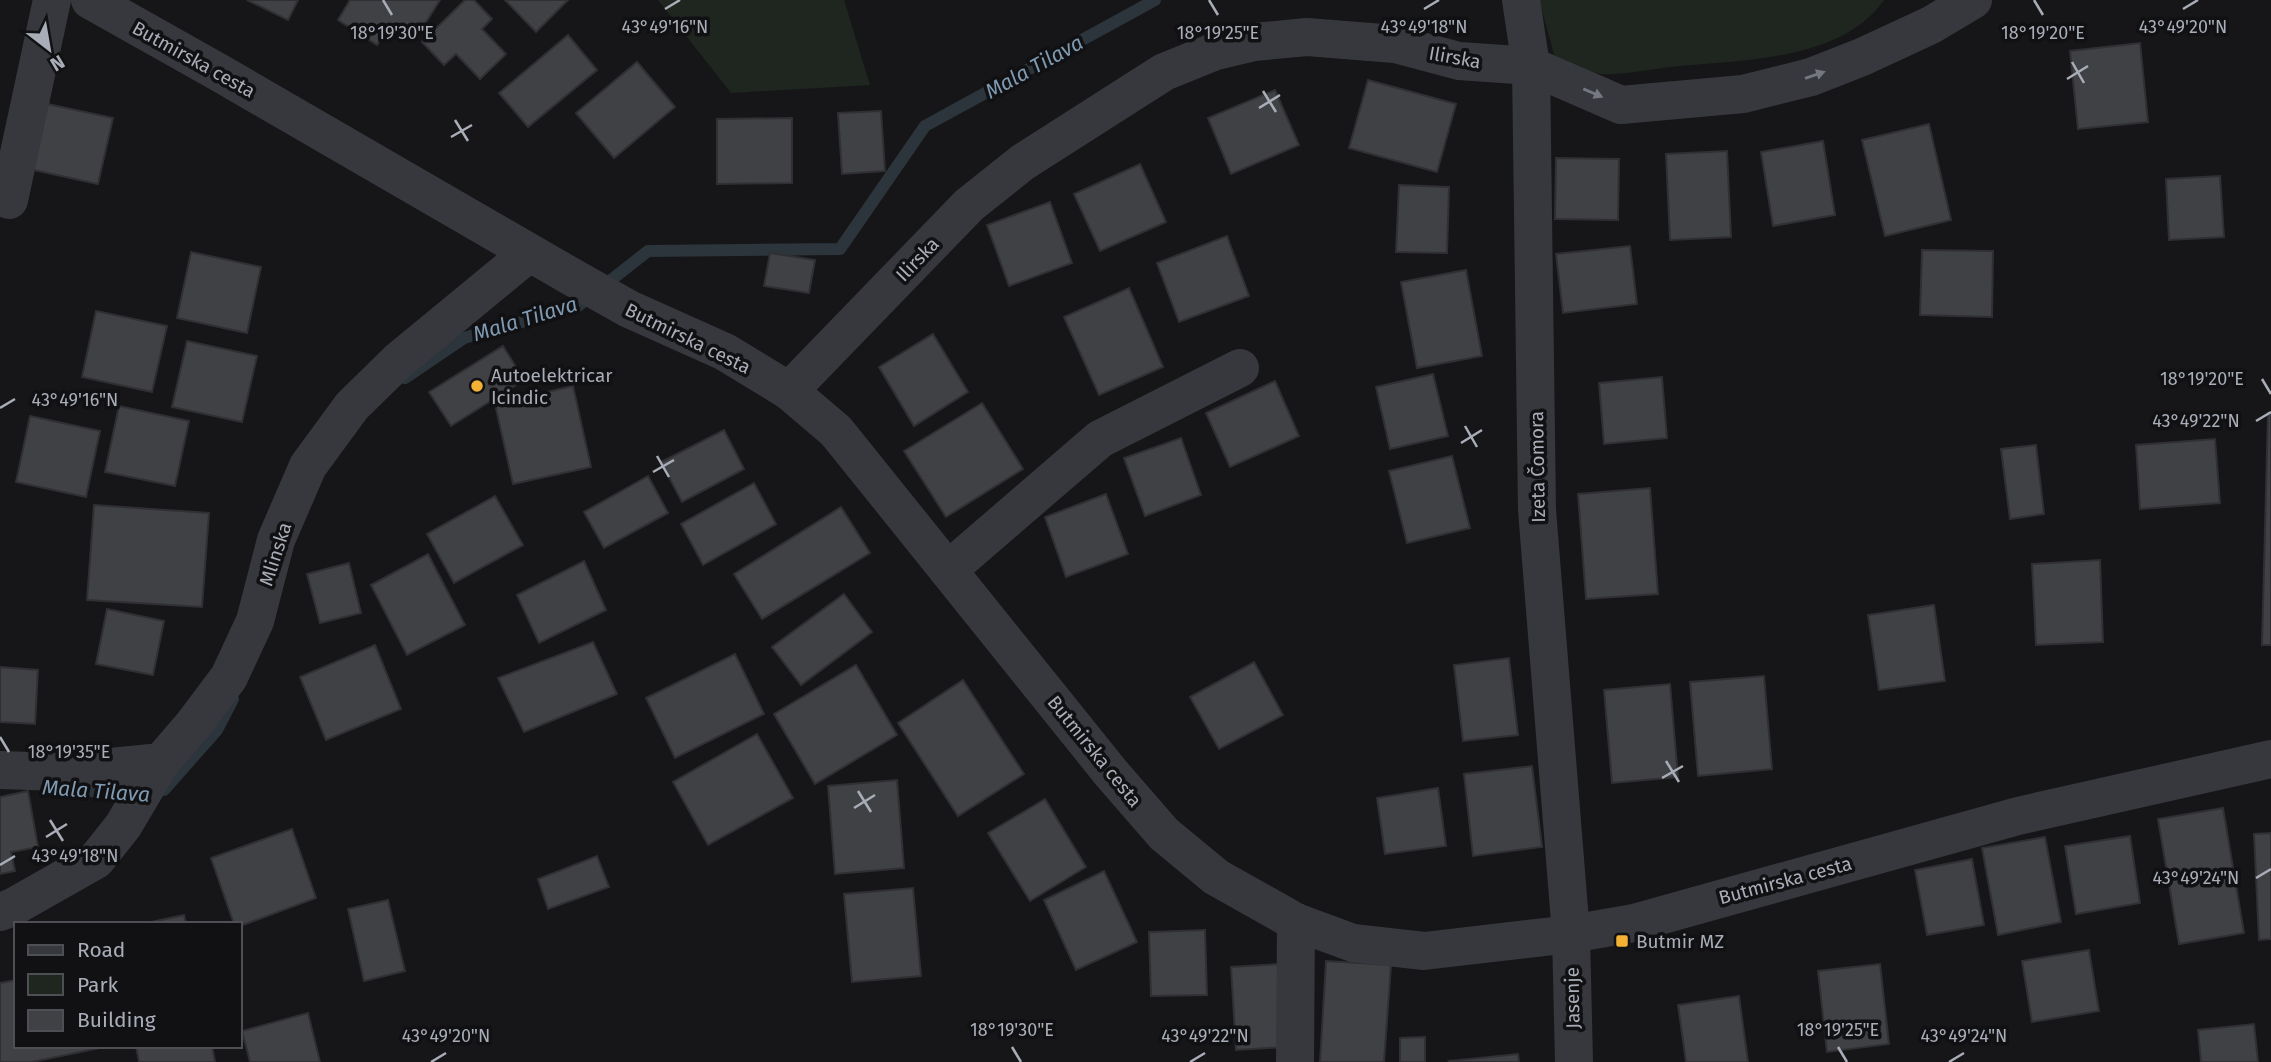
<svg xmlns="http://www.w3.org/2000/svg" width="2271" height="1062" viewBox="0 0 2271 1062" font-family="'Fira Sans',sans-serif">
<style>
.green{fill:#1e261f}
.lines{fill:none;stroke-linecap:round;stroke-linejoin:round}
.stream{stroke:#2c353c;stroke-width:12}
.building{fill:#404145;stroke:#303034;stroke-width:2}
.minor{stroke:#37383d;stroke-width:38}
.oneway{fill:#757881}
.ticks{fill:none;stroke:#a8adb8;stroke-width:2.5}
.poi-dot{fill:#f2b134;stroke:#111113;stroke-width:2.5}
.labels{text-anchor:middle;stroke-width:7;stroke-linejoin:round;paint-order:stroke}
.street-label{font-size:19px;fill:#a8adb8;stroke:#111113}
.poi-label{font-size:19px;fill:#a8adb8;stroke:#111113;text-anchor:start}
.water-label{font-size:21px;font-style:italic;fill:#7f9bb3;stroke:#111113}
.ticks-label{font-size:18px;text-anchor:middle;fill:#a8adb8;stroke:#111113;stroke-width:7;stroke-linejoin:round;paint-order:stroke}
</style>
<rect width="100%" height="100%" fill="#161618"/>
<!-- green -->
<g class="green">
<path d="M658,0H844L870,85L731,93Z"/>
<path d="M1539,0H1884C1841,62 1738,60 1670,67C1654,69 1615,76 1601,74C1586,71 1569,63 1555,58Z"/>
</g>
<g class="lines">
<!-- stream -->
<g class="stream">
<path d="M405,378L464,338L578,306L648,251L840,249L925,126L1155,0"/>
<path d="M63,788L136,796"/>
<path d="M164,790L217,730L233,699"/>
</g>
</g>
<!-- building -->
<g class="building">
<path d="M247,0H298L288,20Z"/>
<path d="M350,0H440L414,41L390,25L377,45L338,20Z"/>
<path d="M465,0H474L492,19L482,29L506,54L480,79L456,54L444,65L422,42Z"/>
<path d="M505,0H568L536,32Z"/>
<path d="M568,35L597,70L528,127L499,93Z"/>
<path d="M2140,43L2148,122L2078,129L2070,51Z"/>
<path d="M637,62L675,107L614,158L576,113Z"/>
<path d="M1368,80L1456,104L1437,172L1349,148Z"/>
<path d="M1275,90L1299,145L1231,174L1208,118Z"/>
<path d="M43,103L113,118L98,184L29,169Z"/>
<path d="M881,111L885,171L842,174L838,113Z"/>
<path d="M792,118V183L717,184V119Z"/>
<path d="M1929,124L1951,220L1885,236L1862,140Z"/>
<path d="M1823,141L1835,215L1773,226L1761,152Z"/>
<path d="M1727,151L1731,237L1670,240L1666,154Z"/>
<path d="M1556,158L1619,159L1618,220L1555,219Z"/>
<path d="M1140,164L1166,222L1100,251L1074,194Z"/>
<path d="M2220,176L2224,237L2169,240L2166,179Z"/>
<path d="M1399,185L1449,187L1447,253L1396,252Z"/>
<path d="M1050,202L1072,263L1009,286L987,225Z"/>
<path d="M1227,236L1249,296L1179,322L1157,263Z"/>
<path d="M1630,246L1637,304L1563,313L1556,254Z"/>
<path d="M1922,250L1993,251L1992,317L1920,315Z"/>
<path d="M191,252L261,267L247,333L177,318Z"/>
<path d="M770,253L815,260L809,293L764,286Z"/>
<path d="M1466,270L1482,356L1417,368L1401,282Z"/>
<path d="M1129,288L1163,367L1099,395L1064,317Z"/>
<path d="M96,311L167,326L152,392L82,377Z"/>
<path d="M933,334L968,392L914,426L879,367Z"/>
<path d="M187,341L257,356L242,422L172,407Z"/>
<path d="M503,346L524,380L451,426L429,392Z"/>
<path d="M1433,374L1448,436L1390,449L1376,387Z"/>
<path d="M1662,377L1667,438L1604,444L1599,383Z"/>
<path d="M1275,381L1299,436L1230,467L1206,413Z"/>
<path d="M573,386L591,467L513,484L495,404Z"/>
<path d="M982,403L1023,469L946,517L904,451Z"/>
<path d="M119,406L189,421L175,486L105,472Z"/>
<path d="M2268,413H2271V645H2262Z"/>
<path d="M30,416L100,431L86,497L16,482Z"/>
<path d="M724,430L744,469L682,502L661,462Z"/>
<path d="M1181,438L1201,495L1145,516L1124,458Z"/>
<path d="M2215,439L2220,503L2140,509L2136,445Z"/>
<path d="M2036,445L2044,514L2010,519L2001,449Z"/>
<path d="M1452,456L1470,528L1407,543L1389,471Z"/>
<path d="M648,476L668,513L604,548L584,512Z"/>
<path d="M754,483L776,524L703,565L681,524Z"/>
<path d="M1650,488L1658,594L1586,599L1578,494Z"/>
<path d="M1106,494L1128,554L1066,577L1045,517Z"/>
<path d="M495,496L523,545L454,583L427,534Z"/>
<path d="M94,505L209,513L202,607L87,600Z"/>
<path d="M841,507L870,553L762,619L734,574Z"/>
<path d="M428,554L465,625L407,655L371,585Z"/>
<path d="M2100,560L2103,642L2036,645L2032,564Z"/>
<path d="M584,561L606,610L539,643L517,595Z"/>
<path d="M349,563L361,613L320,623L307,574Z"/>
<path d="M844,594L872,632L801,685L772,647Z"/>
<path d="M1934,605L1945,681L1879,690L1868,615Z"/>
<path d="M107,609L164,621L153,675L96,664Z"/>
<path d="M593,642L617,694L524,732L498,678Z"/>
<path d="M375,645L401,709L326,740L300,677Z"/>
<path d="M735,654L764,714L675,758L646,698Z"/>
<path d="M1509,658L1518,735L1463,741L1454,665Z"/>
<path d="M1254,662L1283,715L1219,749L1190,697Z"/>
<path d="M856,665L897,735L815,784L774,714Z"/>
<path d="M0,667L38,670L35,724L0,722Z"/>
<path d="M1764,676L1772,769L1698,776L1690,682Z"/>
<path d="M963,680L1024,774L958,816L898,723Z"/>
<path d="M1670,684L1678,777L1612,783L1604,690Z"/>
<path d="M757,734L793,798L708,845L673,782Z"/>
<path d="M1532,766L1542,847L1473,856L1464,774Z"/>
<path d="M897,780L904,868L835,874L828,786Z"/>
<path d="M1438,788L1446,846L1385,854L1377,798Z"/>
<path d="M28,791L38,847L11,852L15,871L0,874V797Z"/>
<path d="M1045,799L1086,867L1030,901L988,833Z"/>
<path d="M2223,808L2244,933L2179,944L2158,819Z"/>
<path d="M292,829L316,898L240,926V924H234L211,858Z"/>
<path d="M2271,833V939L2259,940L2254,834Z"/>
<path d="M2130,836L2140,903L2076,914L2065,846Z"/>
<path d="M2045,837L2061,922L1998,935L1982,848Z"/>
<path d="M597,856L609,887L548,909L538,879Z"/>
<path d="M1972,859L1984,925L1927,935L1915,870Z"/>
<path d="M1104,871L1137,942L1076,970L1044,900Z"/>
<path d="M913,888L921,976L852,982L844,894Z"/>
<path d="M388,900L405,971L364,981L348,909Z"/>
<path d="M184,915L186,924H142Z"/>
<path d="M1205,930L1207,995L1151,996L1149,932Z"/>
<path d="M2089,950L2099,1011L2032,1022L2022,961Z"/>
<path d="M1326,961L1391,965L1384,1062H1320Z"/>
<path d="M1280,964L1285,1047L1236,1050L1231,967Z"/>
<path d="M1880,964L1889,1044L1827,1052L1818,971Z"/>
<path d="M16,980V1046H100V1048L32,1062H0V983Z"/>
<path d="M1739,996L1748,1062H1686L1678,1005Z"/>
<path d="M308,1013L320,1062H250L242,1031Z"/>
<path d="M2254,1024L2258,1062H2201L2198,1030Z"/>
<path d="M1425,1037V1062H1400V1038Z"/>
<path d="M136,1046H212L215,1062H139Z"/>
<path d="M1518,1054L1519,1062H1450L1449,1061Z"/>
</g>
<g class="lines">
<!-- minor -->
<g class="minor">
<path d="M90,0L218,72L572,277L629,309L725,352L789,391L836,431L1111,773L1164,834L1216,877L1296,922L1353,943L1424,951L1571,934L1634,923L2018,816L2271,759"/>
<path d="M1521,0L1531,66L1537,510L1571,934L1574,1062"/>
<path d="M9,200L52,0"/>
<path d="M789,391L969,205L1023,162L1164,72L1216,51L1254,42L1307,37L1395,44L1459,61L1531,66L1621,105L1743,94L1811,77L1862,57L1931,25L1973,0"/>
<path d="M948,570L1100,439L1240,368"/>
<path d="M0,770L61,772L161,762L193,725L229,677L255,621L276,540L308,466L352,406L398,361L529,253"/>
<path d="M0,912L13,907L96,860L123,826L161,762"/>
<path d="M1295,1062L1296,922"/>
</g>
</g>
<!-- one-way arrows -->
<defs><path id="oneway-solid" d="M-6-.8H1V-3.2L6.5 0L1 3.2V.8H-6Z" transform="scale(1.75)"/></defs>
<g class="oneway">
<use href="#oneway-solid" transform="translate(1815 75) rotate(-19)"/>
<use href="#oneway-solid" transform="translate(1593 93) rotate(23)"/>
</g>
<!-- ticks -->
<path class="ticks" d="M383,0L392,15M1209,0L1218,15M2034,0L2043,15M665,9L680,0M1424,9L1439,0M2183,9L2198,0M2072,62L2084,83M2067,79L2088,66M1263,91L1276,112M1259,108L1280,95M455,120L468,141M451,137L472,125M2262,379L2271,394M0,408L15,399M2256,421L2271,412M1465,426L1477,447M1461,443L1482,430M657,456L669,477M653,472L674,460M0,737L9,752M1666,761L1679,782M1662,778L1683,766M858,791L871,812M854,808L875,795M50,820L63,841M46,837L67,824M0,865L15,856M2256,878L2271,869M1012,1047L1021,1062M1838,1047L1847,1062M431,1062L446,1053M1190,1062L1205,1053M1949,1062L1964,1053"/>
<!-- markers -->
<g class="poi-dot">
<circle cx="477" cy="386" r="7"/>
<rect x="1615" y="934" width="14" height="14" rx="3.5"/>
</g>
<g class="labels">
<!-- street labels -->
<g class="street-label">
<text transform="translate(1455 57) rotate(10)" y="7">Ilirska</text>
<text transform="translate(194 59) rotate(29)" y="7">Butmirska cesta</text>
<text transform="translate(917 259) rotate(-46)" y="7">Ilirska</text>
<text transform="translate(688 338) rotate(26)" y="7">Butmirska cesta</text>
<text transform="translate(1537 467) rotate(-91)" y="7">Izeta Čomora</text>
<text transform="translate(275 554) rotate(-72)" y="7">Mlinska</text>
<text transform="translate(1095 751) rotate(51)" y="7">Butmirska cesta</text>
<text transform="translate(1785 880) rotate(-15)" y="7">Butmirska cesta</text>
<text transform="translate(1572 998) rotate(-91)" y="7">Jasenje</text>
</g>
<!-- poi labels -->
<g class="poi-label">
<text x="491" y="382">Autoelektricar<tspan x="491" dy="22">Icindic</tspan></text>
<text x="1636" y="948">Butmir MZ</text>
</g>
<!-- water labels -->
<g class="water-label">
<text transform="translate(1034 67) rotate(-29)" y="7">Mala Tilava</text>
<text transform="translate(525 319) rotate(-17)" y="7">Mala Tilava</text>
<text transform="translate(96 791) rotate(4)" y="7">Mala Tilava</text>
</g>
</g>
<g class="ticks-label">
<text x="665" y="33">43°49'16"N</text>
<text x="1424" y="33">43°49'18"N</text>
<text x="2183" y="33">43°49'20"N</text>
<text x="392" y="39">18°19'30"E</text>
<text x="1218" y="39">18°19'25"E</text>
<text x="2043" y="39">18°19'20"E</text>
<text x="2202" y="385">18°19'20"E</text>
<text x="75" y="406">43°49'16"N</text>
<text x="2196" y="427">43°49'22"N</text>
<text x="69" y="758">18°19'35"E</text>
<text x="75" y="862">43°49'18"N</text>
<text x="2196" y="884">43°49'24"N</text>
<text x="1012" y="1036">18°19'30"E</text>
<text x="1838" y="1036">18°19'25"E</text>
<text x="446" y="1042">43°49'20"N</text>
<text x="1205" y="1042">43°49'22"N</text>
<text x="1964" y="1042">43°49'24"N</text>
</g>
<!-- legend -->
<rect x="14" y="922" width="228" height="126" fill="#111113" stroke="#4d4f55" stroke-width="2"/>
<rect x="28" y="945" width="35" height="10" fill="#37383d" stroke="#4d4f55" stroke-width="2"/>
<text x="77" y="957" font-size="21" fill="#a8adb8">Road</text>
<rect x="28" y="974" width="35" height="21" fill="#1e261f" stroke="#4d4f55" stroke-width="2"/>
<text x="77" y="992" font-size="21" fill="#a8adb8">Park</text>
<rect x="28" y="1010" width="35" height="21" fill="#404145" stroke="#4d4f55" stroke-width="2"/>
<text x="77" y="1027" font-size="21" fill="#a8adb8">Building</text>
<!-- north arrow -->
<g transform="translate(49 49) rotate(149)" stroke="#111113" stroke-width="5" paint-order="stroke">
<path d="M0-5L12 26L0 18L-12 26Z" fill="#a8adb8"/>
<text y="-10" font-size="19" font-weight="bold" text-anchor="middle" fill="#a8adb8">N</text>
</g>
</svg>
